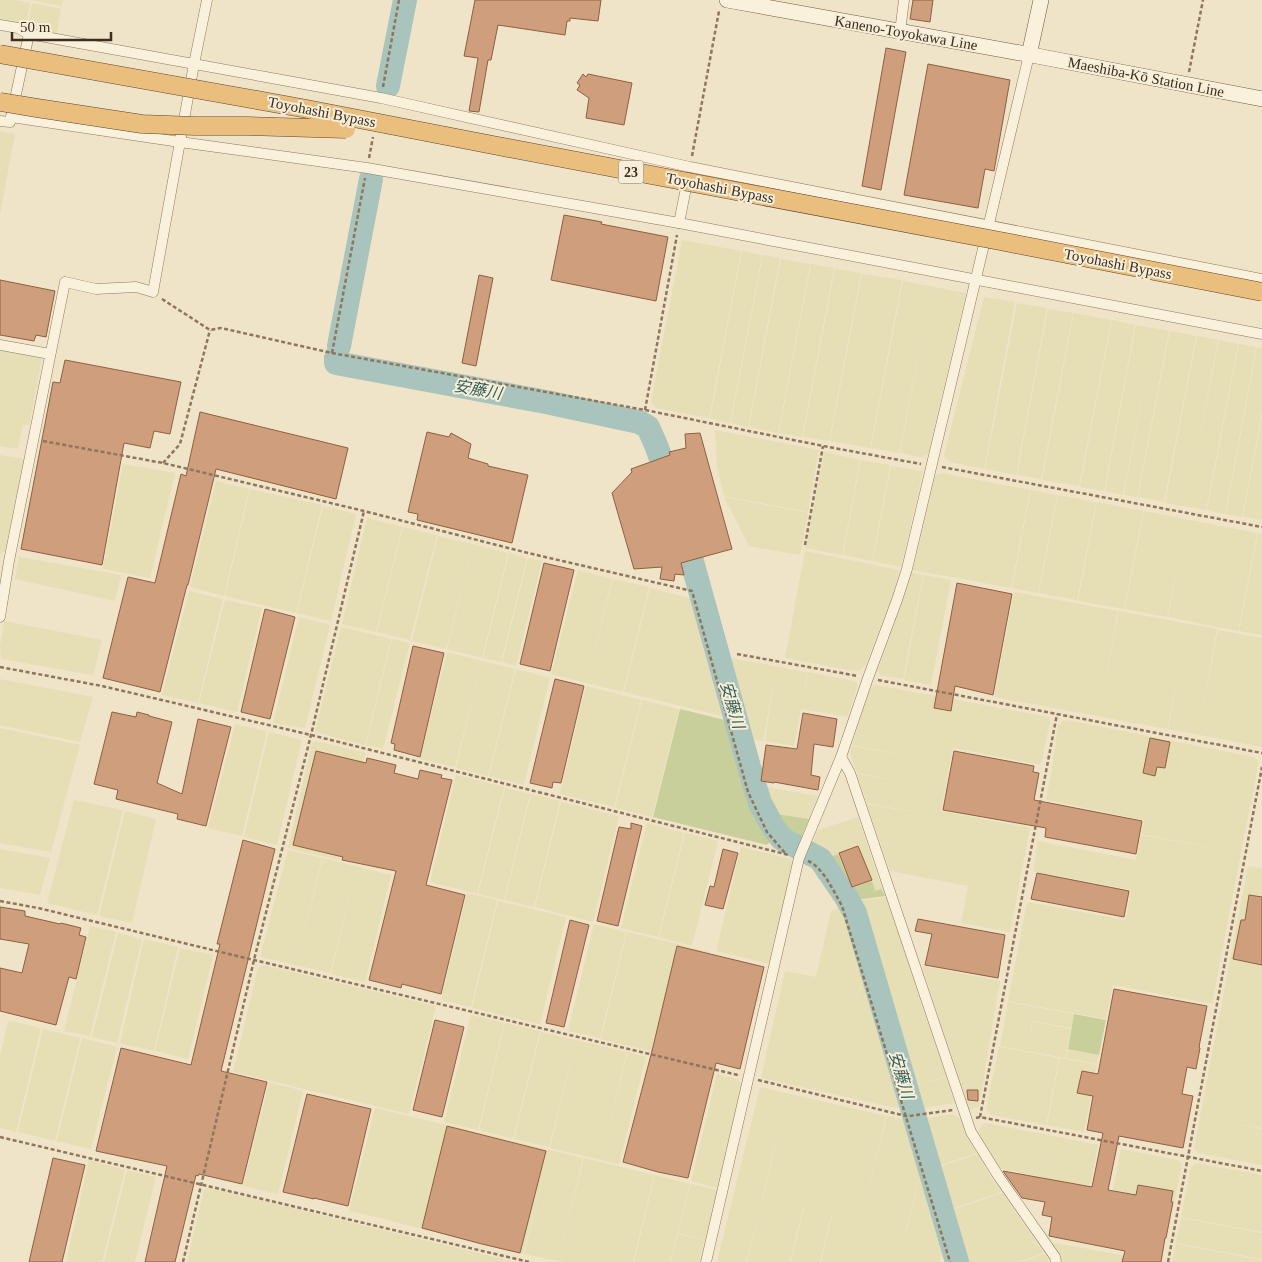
<svg xmlns="http://www.w3.org/2000/svg" width="1262" height="1262" viewBox="0 0 1262 1262" font-family="'Times New Roman','Noto Sans JP',serif">
<style>
.farmland{fill:#e6deb5;fill-rule:evenodd}
.green{fill:#c9cf9b}
.lines{fill:none;stroke-linecap:round;stroke-linejoin:round}
.river{stroke:#a9c4bc;stroke-width:24}
.building{fill:#cf9f7d;stroke:#8d5f41}
.minor-casing{stroke:#8d765c;stroke-width:11}
.secondary-casing{stroke:#6f573f;stroke-width:16}
.path{stroke:#8d765c;stroke-width:2.5;stroke-dasharray:4 2.5;stroke-linecap:butt}
.minor{stroke:#faf1dc;stroke-width:10}
.secondary{stroke:#faf1dc;stroke-width:15}
.trunk-bridge-casing{stroke:#5b4430;stroke-width:19;stroke-linecap:butt}
.trunk-bridge{stroke:#eabe7c;stroke-width:18}
.labels{text-anchor:middle;stroke-width:4;stroke-linejoin:round;paint-order:stroke}
.shield{fill:#f7eed8;stroke:#756857;stroke-width:1}
.shield-label{font-size:14px;font-weight:bold;fill:#3d2e20}
.street-label{font-size:15px;fill:#3d2e20;stroke:#f7eed8}
.water-label{font-size:16px;font-style:italic;fill:#2f5d5a;stroke:#f7eed8}
</style>
<rect width="100%" height="100%" fill="#f0e4c8"/>
<!-- farmland -->
<g class="farmland">
<path d="M0,0H15L30,3L26,24L0,20Z"/>
<path d="M30,0H63L62,6Z"/>
<path d="M32,3L61,9L56,37L30,29L28,25Z"/>
<path d="M0,131L15,134L0,214Z"/>
<path d="M682,240L741,251L709,418L656,408L651,402Z"/>
<path d="M742,251L762,255L730,423L710,419Z"/>
<path d="M763,255L780,258L748,427L731,423Z"/>
<path d="M781,259L810,264L778,433L749,427Z"/>
<path d="M811,264L834,268L802,437L779,433Z"/>
<path d="M835,269L861,273L829,441L803,437Z"/>
<path d="M862,274L902,280L870,448L830,441Z"/>
<path d="M903,281L966,293L928,454L921,457L900,453L929,300L899,453L871,448Z"/>
<path d="M984,297L1015,302L984,469L950,462L944,456Z"/>
<path d="M1017,303L1047,308L1016,475L985,469Z"/>
<path d="M1048,309L1073,313L1041,479L1017,475Z"/>
<path d="M1074,313L1111,320L1079,486L1042,480Z"/>
<path d="M1112,320L1135,325L1104,491L1080,487Z"/>
<path d="M1136,325L1169,331L1137,497L1124,495L1153,341L1123,495L1105,491Z"/>
<path d="M1170,331L1196,336L1164,502L1138,497Z"/>
<path d="M1197,336L1218,340L1189,494L1219,340L1238,344L1206,510L1165,503Z"/>
<path d="M1239,344L1256,347L1225,514L1207,510Z"/>
<path d="M1257,347L1262,348V412L1242,517L1226,514Z"/>
<path d="M0,349L42,358L29,425H23L18,449L0,446Z"/>
<path d="M1262,417V517L1261,520L1243,517Z"/>
<path d="M715,430L819,450L808,512L724,496L717,466Z"/>
<path d="M824,452L860,460L842,555L806,548Z"/>
<path d="M0,455L24,459L5,551L0,554Z"/>
<path d="M861,460L890,465L872,561L843,555Z"/>
<path d="M123,464L175,473L150,578L103,569Z"/>
<path d="M891,466L923,471L901,567L873,561Z"/>
<path d="M942,473L1030,490L1011,588L913,570L934,479L937,474Z"/>
<path d="M216,481L249,489L224,596L190,587Z"/>
<path d="M250,489L322,505L296,613L225,596Z"/>
<path d="M1031,490L1057,495L1038,593L1012,588Z"/>
<path d="M1058,495L1096,502L1077,600L1039,593Z"/>
<path d="M724,497L808,513L800,555L749,546Z"/>
<path d="M1097,502L1143,511L1124,609L1078,601Z"/>
<path d="M323,506L356,514L331,621L297,613Z"/>
<path d="M1144,511L1257,533L1238,631L1168,617L1179,556L1167,617L1125,609Z"/>
<path d="M367,518L402,527L376,632L342,624Z"/>
<path d="M403,527L437,535L410,640L377,632Z"/>
<path d="M1258,533L1262,534V635L1239,631Z"/>
<path d="M438,536L473,544L446,649L412,641Z"/>
<path d="M473,544L508,553L482,658L447,649Z"/>
<path d="M805,551L899,570L893,596L866,664L859,671L849,670L785,658Z"/>
<path d="M509,553L527,558L501,662L483,658Z"/>
<path d="M19,557L121,575L115,601L15,579Z"/>
<path d="M528,558L542,561L516,666L502,662Z"/>
<path d="M578,570L612,579L587,680L613,579L649,587L623,692L551,674Z"/>
<path d="M912,573L923,575L903,679L881,675L877,671Z"/>
<path d="M924,575L951,580L931,685L904,680Z"/>
<path d="M650,588L690,598L722,716L624,692Z"/>
<path d="M189,591L223,599L198,703L162,695Z"/>
<path d="M1014,592L1118,611L1100,708L1119,611L1217,629L1199,727L1218,630L1262,638V747L1168,729L1180,664L1167,729L994,697Z"/>
<path d="M225,600L262,608L237,712L199,703Z"/>
<path d="M299,617L330,625L305,728L273,723Z"/>
<path d="M4,621L102,640L93,675L1,659L0,646Z"/>
<path d="M341,627L391,639L365,745L315,732Z"/>
<path d="M392,639L410,643L383,749L366,745Z"/>
<path d="M447,652L482,661L455,767L420,759Z"/>
<path d="M720,656L807,672L803,698L808,672L853,681L858,684L848,717L801,709L794,746L765,741L775,675L763,741L745,738Z"/>
<path d="M482,661L515,669L488,776L456,768Z"/>
<path d="M516,669L550,678L524,785L489,776Z"/>
<path d="M0,679L93,697L80,742L0,725Z"/>
<path d="M876,685L1049,717L1050,721L1041,765L953,748L941,811L1030,828L1010,932L961,923L968,886L890,871L867,804L940,817L867,803L857,774L913,784L857,773L850,752L852,746L933,761L852,745L869,690Z"/>
<path d="M586,686L641,700L614,807L560,794Z"/>
<path d="M642,700L679,709L652,817L615,808Z"/>
<path d="M1066,720L1254,757L1258,761V764L1251,806L1218,800L1250,806L1241,853L1141,834L1144,820L1046,800L1052,768L1068,771L1052,768L1058,726L1062,722Z"/>
<path d="M235,724L267,731L242,836L208,828Z"/>
<path d="M0,728L80,745L51,852L0,843Z"/>
<path d="M269,732L302,740L277,845L244,837Z"/>
<path d="M316,741L366,753L339,860L288,848L312,743Z"/>
<path d="M456,775L504,787L477,894L430,882Z"/>
<path d="M757,785L818,796L809,819L770,813Z"/>
<path d="M505,788L530,794L504,900L478,894Z"/>
<path d="M531,794L560,801L534,907L505,900Z"/>
<path d="M74,800L123,810L97,915L47,903Z"/>
<path d="M561,802L619,816L593,922L535,907Z"/>
<path d="M125,811L156,819L132,923L99,916Z"/>
<path d="M858,817L881,886L886,896L855,900L823,858L809,851L818,830Z"/>
<path d="M647,823L684,833L658,937L621,928Z"/>
<path d="M685,833L718,841L692,946L659,937Z"/>
<path d="M1141,835L1241,853L1212,1004L1113,985L1106,1019L1008,1001L1027,902L1125,920L1127,913L1131,890L1033,871L1038,841L1136,860Z"/>
<path d="M741,847L791,859L794,862L770,964L716,951Z"/>
<path d="M0,849L50,858L40,895L0,888Z"/>
<path d="M288,850L322,858L296,965L260,957Z"/>
<path d="M323,858L391,875L365,982L331,974L356,869L330,973L296,965Z"/>
<path d="M1248,866L1262,868V1128L1228,1122L1262,1129V1165L1198,1153L1194,1148Z"/>
<path d="M467,893L497,900L471,1007L441,1000Z"/>
<path d="M887,897L946,1076L911,1087L856,901Z"/>
<path d="M498,901L566,917L540,1024L472,1008Z"/>
<path d="M839,908L844,918L862,979L855,1005L863,980L901,1109L761,1078L785,971L816,977L831,911Z"/>
<path d="M594,924L626,932L600,1038L568,1031Z"/>
<path d="M90,926L116,932L90,1036L64,1031Z"/>
<path d="M627,932L710,952L683,1059L601,1039Z"/>
<path d="M118,933L142,939L117,1043L92,1037Z"/>
<path d="M144,939L178,947L154,1051L120,1043Z"/>
<path d="M180,948L213,955L188,1059L155,1051Z"/>
<path d="M263,965L436,1006L409,1114L233,1072L258,968Z"/>
<path d="M923,966L1000,981L979,1107L969,1110L923,970Z"/>
<path d="M1008,1002L1074,1014L1071,1028L1032,1021L1029,1043L1033,1022L1071,1029L1065,1058L1000,1046Z"/>
<path d="M471,1015L504,1023L478,1130L444,1122Z"/>
<path d="M11,1021L41,1028L16,1132L0,1128V1056L8,1022Z"/>
<path d="M505,1023L540,1031L513,1139L479,1130Z"/>
<path d="M43,1029L80,1038L55,1141L18,1132Z"/>
<path d="M541,1032L576,1040L549,1147L514,1139Z"/>
<path d="M82,1038L117,1047L91,1149L57,1141Z"/>
<path d="M576,1040L627,1052L601,1157L628,1052L646,1057L619,1164L550,1148Z"/>
<path d="M999,1047L1059,1058L1046,1125L991,1115L986,1109Z"/>
<path d="M1068,1049L1099,1055L1097,1064L1066,1058Z"/>
<path d="M1060,1058L1097,1065L1084,1132L1047,1125Z"/>
<path d="M717,1074L737,1079L742,1085L717,1188L691,1181L701,1140L710,1142L701,1140Z"/>
<path d="M946,1077L955,1103L918,1109L911,1087Z"/>
<path d="M269,1082L303,1091L278,1194L243,1186Z"/>
<path d="M760,1087L886,1116L861,1219L887,1116L903,1119L920,1175L905,1233H906L920,1176L942,1251L940,1262H821L832,1215L812,1210L831,1215L820,1262H791L804,1208L798,1206L803,1208L790,1262H747L762,1201L746,1262H717ZM787,1096L763,1198L787,1205L762,1198Z"/>
<path d="M375,1108L583,1158L558,1261L524,1254L549,1153L523,1254L471,1242L384,1219L349,1211Z"/>
<path d="M953,1114L961,1120L977,1153L935,1167L921,1119Z"/>
<path d="M984,1123L1059,1137L1051,1179L998,1168L977,1132Z"/>
<path d="M1059,1137L1098,1145L1090,1186L1051,1179Z"/>
<path d="M1121,1149L1178,1160L1182,1164L1174,1202L1113,1190Z"/>
<path d="M978,1154L993,1181L1001,1192L948,1210L936,1168Z"/>
<path d="M584,1158L654,1175L633,1262H563L558,1261Z"/>
<path d="M89,1160L125,1170L102,1262H66Z"/>
<path d="M1196,1163L1262,1175V1232L1181,1217L1191,1167Z"/>
<path d="M127,1170L156,1177L135,1262H104Z"/>
<path d="M655,1175L690,1184L670,1262H634Z"/>
<path d="M691,1184L717,1190L705,1240L678,1233Z"/>
<path d="M208,1188L312,1213L515,1262H187L204,1190Z"/>
<path d="M1002,1193L1044,1253L1019,1262H964L949,1211Z"/>
<path d="M1181,1218L1262,1233V1259L1176,1243Z"/>
<path d="M678,1234L704,1240L699,1262H671Z"/>
<path d="M1049,1242L1160,1262H1060Z"/>
<path d="M1176,1244L1262,1260V1262H1172Z"/>
<path d="M1045,1254L1050,1262H1022Z"/>
</g>
<!-- green -->
<g class="green">
<path d="M680,709L725,720L745,788L757,818L771,841L767,845L653,817Z"/>
<path d="M770,813L809,819L798,845L787,838Z"/>
<path d="M838,854L852,888L872,881L875,891L881,889L885,896L855,900L823,859Z"/>
<path d="M1074,1014L1106,1020L1099,1055L1068,1049Z"/>
</g>
<g class="lines">
<!-- river -->
<g class="river">
<path d="M388,86L405,0"/>
<path d="M339,346L371,179"/>
<path d="M336,358V363L546,402L639,422L648,427L656,445L672,489"/>
<path d="M683,529L749,767L760,803L773,827L782,839L820,859L846,897L855,913L957,1262"/>
</g>
</g>
<!-- building -->
<g class="building">
<path d="M475,0H601L598,21L570,18V21H567L565,35L498,25L491,60H488L479,112L469,111L478,58L464,56Z"/>
<path d="M913,0H933L930,22L910,19Z"/>
<path d="M886,48L906,52L881,190L862,186Z"/>
<path d="M928,64L1010,80L994,171L985,169L978,208L904,195Z"/>
<path d="M583,74L586,77L588,74L632,83L624,125L586,118L589,98L577,90L580,85L577,83Z"/>
<path d="M564,215L602,222L601,224L668,237L656,301L551,280Z"/>
<path d="M479,275L493,278L476,366L462,363Z"/>
<path d="M0,280L55,291L46,337L36,335L34,341L0,335Z"/>
<path d="M65,360L181,382L170,434L154,431L150,448L124,443L102,565L21,549L53,382L60,383Z"/>
<path d="M200,412L348,448L336,499L216,469L188,585H187L160,692L103,678L128,577L155,583L181,474L186,476Z"/>
<path d="M427,432L449,437L451,433L471,444L468,458L488,464V466L528,475L512,543L417,520L418,514L408,512Z"/>
<path d="M700,433L732,549L681,563L684,575L675,574L674,581L660,579L662,567L634,569L612,493L632,472L631,469L670,455L669,452L686,448L685,434Z"/>
<path d="M544,563L574,570L550,671L520,664Z"/>
<path d="M957,583L1012,594L993,695L955,686L951,711L934,708Z"/>
<path d="M265,609L295,617L270,719L241,712Z"/>
<path d="M413,646L444,653L420,757L394,750L395,744L391,743Z"/>
<path d="M555,679L584,686L561,783L553,782L552,788L530,783Z"/>
<path d="M112,712L136,717L137,712L149,715V716L172,722L157,783L182,794L198,719L231,727L206,826L177,819L178,814L116,799L118,790L94,784Z"/>
<path d="M803,713L837,719L833,747L814,744L811,775L820,777L818,790L774,782V783L761,781L766,745L797,749Z"/>
<path d="M1150,738L1170,742L1165,768L1157,767L1155,776L1143,773Z"/>
<path d="M316,751L366,763L367,758L396,765L394,773L418,779L420,770L442,775L441,778L452,780L426,885L465,895L441,994L402,984L401,988L369,980L396,871L342,860L343,857L293,845Z"/>
<path d="M954,751L1034,766L1033,772L1039,773L1034,800L1142,821L1136,854L1045,837L1046,828L943,810Z"/>
<path d="M631,823L642,826L618,926L597,921L619,827L631,829Z"/>
<path d="M243,840L275,849L221,1071L267,1082L242,1184L199,1174L198,1176L196,1175L175,1262H145L167,1166L96,1151L121,1048L191,1065L220,944H217Z"/>
<path d="M858,846L872,880L852,887L839,853Z"/>
<path d="M723,849L738,853L723,909L705,905L710,886L714,887Z"/>
<path d="M1037,873L1129,891L1124,917L1031,899Z"/>
<path d="M1249,895L1262,897V965L1233,959L1241,920H1245Z"/>
<path d="M0,907L25,911V916L60,924L61,923L81,928L79,935L86,937L76,979L69,977L56,1025L0,1011V968L22,973L29,944L0,939Z"/>
<path d="M918,919L1005,935L998,978L925,965L932,934L915,931Z"/>
<path d="M570,920L589,925L564,1027L546,1023Z"/>
<path d="M677,946L764,967L740,1069L716,1063L688,1178L658,1172L623,1162L653,1047Z"/>
<path d="M1114,989L1207,1006L1199,1047L1200,1048L1196,1069L1187,1067L1182,1094L1193,1096L1183,1148L1119,1136L1108,1190L1136,1195L1138,1185L1173,1191L1171,1202H1173L1166,1238H1165L1161,1262H1122L1125,1251L1049,1236L1052,1217L1042,1215L1045,1202L1022,1198L1003,1171L1092,1187L1103,1133L1087,1130L1093,1096L1077,1093L1082,1071L1098,1074Z"/>
<path d="M435,1020L464,1027L442,1117L413,1110Z"/>
<path d="M967,1090H978V1101L968,1100Z"/>
<path d="M307,1094L371,1109L348,1206L314,1198V1199L283,1192Z"/>
<path d="M447,1126L546,1151L520,1253L482,1244L422,1228Z"/>
<path d="M53,1158L85,1165L62,1262H29Z"/>
</g>
<g class="lines">
<defs>
<g id="minor">
<path d="M0,25L18,28L29,34L381,98L690,167L1262,279"/>
<path d="M900,32L904,0"/>
<path d="M11,117L180,142L367,168L679,223L1262,334"/>
<path d="M0,121L10,122L29,34"/>
<path d="M679,223L688,178"/>
<path d="M0,345L50,354"/>
<path d="M0,617L9,561L65,282L96,289L136,287L153,292L194,64L207,0"/>
<path d="M841,757L850,773L971,1132L999,1177L1055,1257L1056,1262"/>
<path d="M706,1262L799,858L841,757L868,678L897,600L907,569L1029,55"/>
</g>
<g id="secondary">
<path d="M727,0L1037,56L1262,99"/>
<path d="M1029,55L1041,0"/>
</g>
</defs>
<!-- minor casing -->
<use href="#minor" class="minor-casing"/>
<!-- secondary casing -->
<use href="#secondary" class="secondary-casing"/>
<!-- path -->
<g class="path">
<path d="M1189,72L1203,0"/>
<path d="M383,87L399,0"/>
<path d="M692,156L719,11"/>
<path d="M369,158L373,137"/>
<path d="M162,299L210,330L221,328L332,353L645,410L823,446L921,464"/>
<path d="M332,353L365,178"/>
<path d="M645,410L677,235"/>
<path d="M43,441L163,463L364,511L528,553L692,591L748,792L767,832L785,853"/>
<path d="M163,463L180,444L210,330"/>
<path d="M942,467L1262,527"/>
<path d="M805,545L823,446"/>
<path d="M737,654L858,676"/>
<path d="M0,667L102,686L311,735L789,855"/>
<path d="M878,680L1262,753"/>
<path d="M808,861C823,867 834,892 842,906L950,1262"/>
<path d="M0,901L38,908L254,960L738,1075"/>
<path d="M758,1080L906,1116H909L953,1110"/>
<path d="M980,1117L1057,714"/>
<path d="M976,1118L980,1117L1262,1171"/>
<path d="M0,1137L529,1262"/>
<path d="M183,1262L254,960L311,735L364,511"/>
<path d="M1168,1262L1262,767"/>
</g>
<!-- minor -->
<use href="#minor" class="minor"/>
<!-- secondary -->
<use href="#secondary" class="secondary"/>
<defs>
<g id="trunk-bridge">
<path d="M0,54L307,109L498,146L1000,241L1262,292"/>
<path d="M0,102L37,108L142,124L195,126H247L346,129"/>
</g>
</defs>
<!-- trunk-bridge casing -->
<use href="#trunk-bridge" class="trunk-bridge-casing"/>
<!-- trunk-bridge -->
<use href="#trunk-bridge" class="trunk-bridge"/>
</g>
<g class="labels">
<!-- shield labels -->
<rect class="shield" x="618.5" y="160.5" width="25" height="23" rx="4"/>
<g class="shield-label">
<text x="631" y="177">23</text>
</g>
<!-- street labels -->
<g class="street-label">
<text transform="translate(906 33) rotate(10)" y="5">Kaneno-Toyokawa Line</text>
<text transform="translate(1146 77) rotate(11)" y="5">Maeshiba-Kō Station Line</text>
<text transform="translate(322 112) rotate(11)" y="5">Toyohashi Bypass</text>
<text transform="translate(720 188) rotate(11)" y="5">Toyohashi Bypass</text>
<text transform="translate(1118 264) rotate(11)" y="5">Toyohashi Bypass</text>
</g>
<!-- water labels -->
<g class="water-label">
<text transform="translate(478 389) rotate(10)" y="6">安藤川</text>
<text transform="translate(733 705) rotate(74)" y="6">安藤川</text>
<text transform="translate(902 1075) rotate(74)" y="6">安藤川</text>
</g>
</g>
<!-- scale -->
<path d="M12 32v8h99v-8" fill="none" stroke="#3d2e20" stroke-width="2.5"/>
<text x="20" y="32" font-size="15" fill="#3d2e20" stroke="#f7eed8" stroke-width="4" paint-order="stroke">50 m</text>
</svg>
